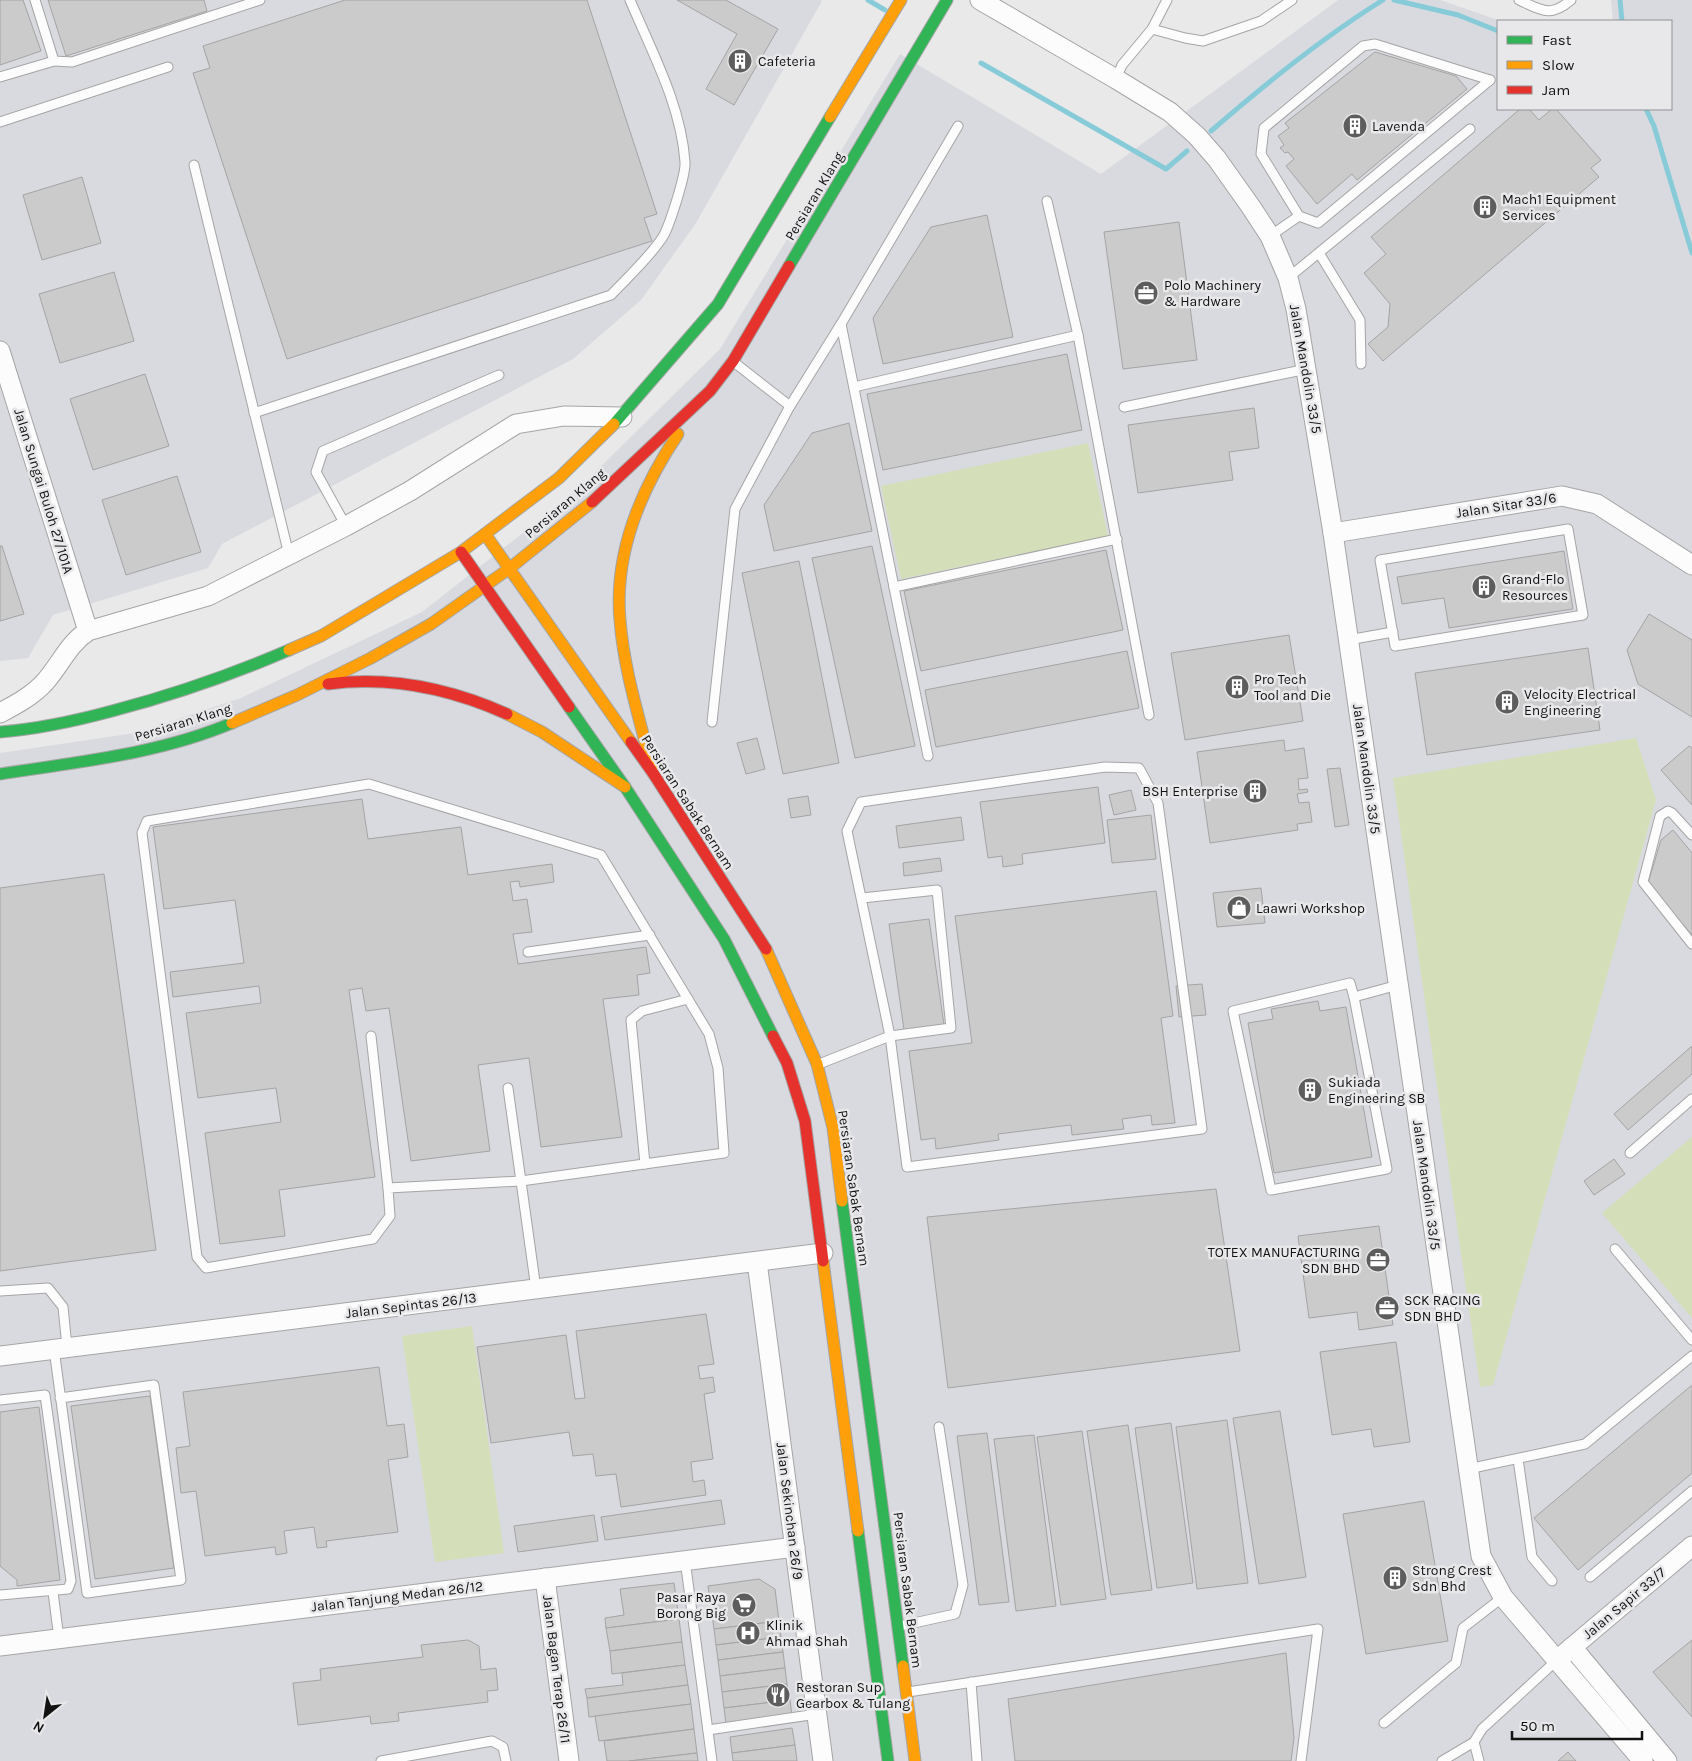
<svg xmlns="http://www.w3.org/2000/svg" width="1692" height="1761" viewBox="0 0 1692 1761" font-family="Karla,sans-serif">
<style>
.built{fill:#d9dadf}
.green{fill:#d4dfb9}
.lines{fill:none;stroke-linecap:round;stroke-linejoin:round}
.stream{stroke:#88cbd8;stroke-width:5}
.building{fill:#cbcbcb;stroke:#a4a4a4}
.lane-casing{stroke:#a5a5a5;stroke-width:11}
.street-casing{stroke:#a5a5a5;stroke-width:21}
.fast-casing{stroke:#a5a5a5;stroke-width:13}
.slow-casing{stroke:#a5a5a5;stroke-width:13}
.jam-casing{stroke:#a5a5a5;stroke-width:13}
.lane{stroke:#fcfcfc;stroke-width:9}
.street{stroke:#fcfcfc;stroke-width:19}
.fast{stroke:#30b455;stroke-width:11}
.slow{stroke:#ff9f0a;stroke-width:11}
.jam{stroke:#e5322d;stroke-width:11}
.labels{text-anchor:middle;stroke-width:5;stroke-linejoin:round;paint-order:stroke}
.poi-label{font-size:14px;fill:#121213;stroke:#e8e8ea;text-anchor:start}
.street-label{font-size:14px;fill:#121213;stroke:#e8e8ea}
</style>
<rect width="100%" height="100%" fill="#e9e9e9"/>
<!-- built -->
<g class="built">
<path d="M0,0H820L822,1L696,223L641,300L573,359L222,544L208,568L53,615L28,658L0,661Z"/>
<path d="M1338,0H1440L1501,21H1498V109H1671V21H1613L1611,0H1692V1761H0V753L135,733L241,698L422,612L574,493L720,349L900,54L1101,174Z"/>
</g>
<!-- green -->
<g class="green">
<path d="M1088,443L1108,536L901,579L881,486Z"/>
<path d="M1636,738L1656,800L1493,1385L1480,1387L1393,778Z"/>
<path d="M1692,1137V1318L1602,1213Z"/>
<path d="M472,1326L504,1553L435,1562L402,1336Z"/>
</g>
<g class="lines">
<!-- stream -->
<g class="stream">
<path d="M868,0L885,10"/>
<path d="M1394,0L1458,15L1498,31"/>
<path d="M1620,0L1622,21"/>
<path d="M981,63L1166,169L1187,151"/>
<path d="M1646,109L1654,126L1692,253"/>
<path d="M1211,131C1265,84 1322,38 1383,0"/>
</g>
</g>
<!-- building -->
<g class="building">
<path d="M0,0H23L41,51L0,65Z"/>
<path d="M48,0H204L207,11L66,56Z"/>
<path d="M345,0H587L657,214L644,218L652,241L287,359L193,73L210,68L203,46Z"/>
<path d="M677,0H726L778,29L734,105L706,89L737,34Z"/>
<path d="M1375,52L1456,76L1467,89L1357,180L1352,174L1317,204L1286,166L1294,159L1288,152L1285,153L1280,148L1284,145L1278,136L1289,128L1285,123Z"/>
<path d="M1520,109H1529L1539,120L1552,109H1556L1601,160L1591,168L1599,177L1383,361L1368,344L1388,327L1390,304L1364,273L1386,254L1371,237Z"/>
<path d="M82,177L101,243L42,260L23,195Z"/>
<path d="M987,215L1013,337L883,364L873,318L931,227Z"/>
<path d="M1179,222L1197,360L1123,369L1104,232Z"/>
<path d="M114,272L134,341L60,363L39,294Z"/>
<path d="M1067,354L1082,430L883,470L867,394Z"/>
<path d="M145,374L169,446L93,470L70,399Z"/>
<path d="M1254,408L1259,448L1229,452L1233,480L1138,493L1128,425Z"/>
<path d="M849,423L872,531L774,551L764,505L812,433Z"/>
<path d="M177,476L201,552L126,575L102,500Z"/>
<path d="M0,546H2L24,614L0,621Z"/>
<path d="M872,546L915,746L855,758L812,558Z"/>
<path d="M1106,550L1123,630L921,671L904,591Z"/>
<path d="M1564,551L1573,609L1449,628L1444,598L1402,604L1397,577Z"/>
<path d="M799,561L839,763L783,774L742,573Z"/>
<path d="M1649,614L1692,640V717L1638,684L1627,650Z"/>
<path d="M1289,635L1303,721L1185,740L1171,653Z"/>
<path d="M1588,648L1600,730L1427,755L1415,673Z"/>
<path d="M1127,651L1139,708L936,747L925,690Z"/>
<path d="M757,738L765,769L746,774L737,743Z"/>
<path d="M1284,740L1285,751L1304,748L1308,778L1298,779L1299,790L1307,789L1308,792L1297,794L1299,803L1309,802L1312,822L1297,824L1298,830L1210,843L1197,752Z"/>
<path d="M1689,746L1692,748V805L1661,770Z"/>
<path d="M1340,768L1349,825L1335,827L1327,769Z"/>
<path d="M1098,787L1105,843L1022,854L1023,864L1003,867L1002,856L988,858L980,802Z"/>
<path d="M1131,790L1136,810L1114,815L1109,795Z"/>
<path d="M808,796L811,815L791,818L788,799Z"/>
<path d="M362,799L368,839L461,827L468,875L552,864L554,882L520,887L519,881L510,882L513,901L527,899L532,932L513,934L518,964L646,947L650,973L637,975L639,995L603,999L622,1137L541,1147L529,1058L478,1065L490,1151L411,1161L389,1008L366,1011L362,988L349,990L375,1177L279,1190L285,1236L220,1244L205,1133L281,1122L276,1088L198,1098L186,1013L261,1003L259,986L173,997L170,972L244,963L235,900L164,909L153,827Z"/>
<path d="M1151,815L1156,859L1112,863L1107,820Z"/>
<path d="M961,817L964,840L899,848L896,826Z"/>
<path d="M1673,830L1692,853V935L1648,883L1661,840Z"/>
<path d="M940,858L942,871L904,876L903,863Z"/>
<path d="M104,874L156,1250L0,1271V888Z"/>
<path d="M1261,888L1265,923L1217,927L1213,893Z"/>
<path d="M1156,891L1173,1016L1161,1018L1175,1123L1152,1125L1151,1115L1122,1119L1124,1129L1072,1135L1071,1125L998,1134L999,1140L936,1149L935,1138L921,1140L909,1051L972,1043L955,916Z"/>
<path d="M929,919L944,1025L904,1030L889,924Z"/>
<path d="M1202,984L1206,1015L1179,1017L1176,986Z"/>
<path d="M1318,1001L1320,1011L1346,1007L1372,1157L1274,1173L1248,1023L1273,1019L1271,1009Z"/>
<path d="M1692,1046V1074L1628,1130L1614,1114Z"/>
<path d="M1614,1159L1625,1174L1594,1195L1584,1181Z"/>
<path d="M1216,1189L1240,1351L948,1388L927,1217Z"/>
<path d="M1379,1226L1393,1325L1359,1330L1357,1312L1309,1318L1298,1236Z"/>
<path d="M706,1314L714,1364L698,1366L700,1379L713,1377L715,1392L704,1394L713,1459L691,1462L693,1482L704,1480L706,1495L621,1507L616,1474L596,1476L593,1454L573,1456L569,1432L491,1443L477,1347L566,1335L575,1399L585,1398L576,1331Z"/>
<path d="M1396,1342L1410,1442L1374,1447L1371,1429L1332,1435L1320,1352Z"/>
<path d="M379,1367L387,1426L404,1424L408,1457L388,1460L398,1532L326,1541L327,1547L317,1548L314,1527L284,1531L287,1553L276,1555L275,1547L205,1556L196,1491L181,1493L176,1448L190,1446L183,1392Z"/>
<path d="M1692,1385V1473L1578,1570L1534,1518Z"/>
<path d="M150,1396L174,1568L95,1579L71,1406Z"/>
<path d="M39,1407L60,1580L17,1586V1580L0,1566V1412Z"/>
<path d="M1280,1411L1306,1577L1259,1584L1233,1418Z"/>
<path d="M1227,1420L1248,1583L1197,1589L1176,1427Z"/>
<path d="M1171,1423L1193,1583L1157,1588L1135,1428Z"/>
<path d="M1128,1425L1152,1590L1111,1595L1087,1431Z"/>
<path d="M1082,1431L1106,1599L1061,1605L1037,1437Z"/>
<path d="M987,1433L1009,1602L979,1605L957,1436Z"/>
<path d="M1034,1435L1056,1606L1016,1611L994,1439Z"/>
<path d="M721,1500L725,1524L605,1540L601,1517Z"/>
<path d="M1424,1501L1448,1641L1366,1654L1343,1514Z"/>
<path d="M594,1515L598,1541L518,1552L514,1526Z"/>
<path d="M759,1579L775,1589L779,1621L714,1629L708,1586Z"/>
<path d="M674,1583L679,1619L606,1628L605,1618L624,1615L620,1589Z"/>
<path d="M679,1619L682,1642L610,1651L606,1628Z"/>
<path d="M779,1621L781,1637L716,1645L714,1629Z"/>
<path d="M781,1637L783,1652L718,1660L716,1645Z"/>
<path d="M468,1640L479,1646L481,1670L496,1668L498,1690L487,1691L488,1702L398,1713L399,1721L371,1724L370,1716L298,1725L293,1683L321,1680L320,1669L423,1657L421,1645Z"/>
<path d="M1692,1640V1717L1653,1672Z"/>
<path d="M682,1642L685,1665L612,1674L610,1651Z"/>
<path d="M783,1652L785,1668L720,1676L718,1660Z"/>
<path d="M1286,1653L1294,1738L1291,1761H1015L1008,1699Z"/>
<path d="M685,1665L688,1685L587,1698L585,1689L623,1685L622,1673Z"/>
<path d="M785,1668L787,1684L722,1692L720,1676Z"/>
<path d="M787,1684L790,1700L724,1708L722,1692Z"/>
<path d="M688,1685L691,1704L589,1717L587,1698Z"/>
<path d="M790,1700L792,1716L726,1724L724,1708Z"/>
<path d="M691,1704L694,1729L599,1741L595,1716Z"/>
<path d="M792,1728L795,1745L732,1753L730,1737Z"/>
<path d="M694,1729L697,1753L629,1761H607L604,1741Z"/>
<path d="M795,1745L797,1761H733L732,1753Z"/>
<path d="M1568,1752L1576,1761H1558Z"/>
<path d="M697,1753L698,1761H629Z"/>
</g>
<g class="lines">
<defs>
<g id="lane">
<path d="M35,0L54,61L72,62L260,0"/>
<path d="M1519,0C1541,10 1550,18 1571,0"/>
<path d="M1152,29L1185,38L1203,41L1261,21L1292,0"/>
<path d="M0,77L54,61"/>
<path d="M1116,79L1122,65L1152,29L1167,0"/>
<path d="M0,122L168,67"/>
<path d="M194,165L289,555"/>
<path d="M1047,201L1078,335L1149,715"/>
<path d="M1299,216L1318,223L1490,80"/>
<path d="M1270,236L1299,216L1261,154L1264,128L1363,46L1375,44L1490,80"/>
<path d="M1319,253L1360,320L1361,364"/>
<path d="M1288,278L1470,129"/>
<path d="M841,324L928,756"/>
<path d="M735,363L790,406"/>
<path d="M854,387L1078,335"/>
<path d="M1124,407L1307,369"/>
<path d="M254,413L611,295C627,278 652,255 664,235C670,223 686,175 685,162C681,105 652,52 630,0"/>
<path d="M346,526L316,472L323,451L499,375"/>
<path d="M1568,529L1583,615L1395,646L1380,560Z"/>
<path d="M894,587L1117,539"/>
<path d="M1348,640L1393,632"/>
<path d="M712,722L735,509L790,406L841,324L958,126"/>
<path d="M1105,767L1139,768L1158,803L1202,1129L907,1167L890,1036L847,831L861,802Z"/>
<path d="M369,784L601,855L709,1034L718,1068L724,1153L521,1181L388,1188L390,1216L373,1239L206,1268L197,1257L142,833L147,821Z"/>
<path d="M1692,835L1672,813L1668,811L1660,816L1643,882L1692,944"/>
<path d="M528,952L650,935"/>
<path d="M1350,983L1354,997L1387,1169L1271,1190L1233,1011Z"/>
<path d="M1354,997L1398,985"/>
<path d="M371,1036L388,1188"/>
<path d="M819,1064L890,1036L951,1028L937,890L862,898"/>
<path d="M508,1088L536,1289"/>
<path d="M1630,1153L1692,1099"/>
<path d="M645,1164L631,1020L642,1011L688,999"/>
<path d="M1615,1249L1692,1340"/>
<path d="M0,1291L48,1288L63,1307L67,1347"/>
<path d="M54,1349L87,1593L181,1580L154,1385L60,1398"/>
<path d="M0,1400L45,1395L71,1581L68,1589L0,1595"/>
<path d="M1518,1459L1532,1557L1552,1581"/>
<path d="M1468,1469L1585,1444L1692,1356"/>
<path d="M685,1560L712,1761"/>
<path d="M1590,1577L1692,1491"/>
<path d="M53,1592L59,1639"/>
<path d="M900,1626L955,1614L963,1585L939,1427"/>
<path d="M971,1682L977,1761"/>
<path d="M908,1692L1318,1629L1301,1761"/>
<path d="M1384,1723L1456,1663L1463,1628L1503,1597"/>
<path d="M708,1730L817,1714"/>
<path d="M381,1761L492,1741L503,1747L506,1761"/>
<path d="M1442,1761L1474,1742"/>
<path d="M1479,1761L1474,1742L1482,1729L1557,1660"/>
</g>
<g id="street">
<path d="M980,0L1116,79L1170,112L1197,136L1217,159L1251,207L1270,236L1288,278L1296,309L1333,533L1481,1556L1503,1597L1643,1761"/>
<path d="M0,351L88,631"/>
<path d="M1333,533L1562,496L1597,504L1692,565"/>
<path d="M0,713C17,704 32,696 45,682C60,665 69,643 88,631L208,596L346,526L410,491L516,424L564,416L622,417"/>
<path d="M757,1262L823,1761"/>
<path d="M0,1356L823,1253"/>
<path d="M545,1578L569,1761"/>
<path d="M0,1646L795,1547"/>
<path d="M1572,1647L1667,1761"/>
<path d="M1557,1660L1692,1546"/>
</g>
<g id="fast">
<path d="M789,266L947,0"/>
<path d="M614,424L718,304L830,117"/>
<path d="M569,707L625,787L724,939L773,1036"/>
<path d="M0,732C38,729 75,721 112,711C173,695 231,675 289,650"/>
<path d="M0,774C77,762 159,754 232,723"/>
<path d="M842,1201L903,1666"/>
<path d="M858,1531L888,1761"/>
</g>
<g id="slow">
<path d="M830,117L901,0"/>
<path d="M485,534L631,742"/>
<path d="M289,650L321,636L461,552L559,478L614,424"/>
<path d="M507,714L542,732L625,787"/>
<path d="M232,723L297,695L371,658L431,624L510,568L592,502"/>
<path d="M653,773C641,723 624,672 620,620C614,553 641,489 678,434"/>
<path d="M766,949L817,1064L833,1128L842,1201"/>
<path d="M823,1261L858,1531"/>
<path d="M903,1666L915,1761"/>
</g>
<g id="jam">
<path d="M592,502L710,391L733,361L789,266"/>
<path d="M461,552L569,707"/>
<path d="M328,684C389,676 451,689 507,714"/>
<path d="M631,742L653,773L766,949"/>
<path d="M773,1036L787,1063L805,1121L823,1261"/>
</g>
</defs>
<!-- lane casing -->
<use href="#lane" class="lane-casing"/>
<!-- street casing -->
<use href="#street" class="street-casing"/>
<!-- fast casing -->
<use href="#fast" class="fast-casing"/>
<!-- slow casing -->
<use href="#slow" class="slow-casing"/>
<!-- jam casing -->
<use href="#jam" class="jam-casing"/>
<!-- lane -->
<use href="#lane" class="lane"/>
<!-- street -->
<use href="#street" class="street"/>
<!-- fast -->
<use href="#fast" class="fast"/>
<!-- slow -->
<use href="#slow" class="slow"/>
<!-- jam -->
<use href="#jam" class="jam"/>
</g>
<!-- icons -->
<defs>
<symbol id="building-disc" viewBox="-11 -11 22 22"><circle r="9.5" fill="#5d5d5e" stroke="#e8e8ea"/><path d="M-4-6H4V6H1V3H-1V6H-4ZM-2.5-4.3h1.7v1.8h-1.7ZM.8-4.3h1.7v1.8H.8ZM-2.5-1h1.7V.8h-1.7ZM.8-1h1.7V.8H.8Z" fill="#fff"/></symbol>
<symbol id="office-disc" viewBox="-11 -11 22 22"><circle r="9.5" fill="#5d5d5e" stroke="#e8e8ea"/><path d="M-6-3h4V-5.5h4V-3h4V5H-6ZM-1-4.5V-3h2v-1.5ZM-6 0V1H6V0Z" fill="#fff"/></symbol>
<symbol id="shop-disc" viewBox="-11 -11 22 22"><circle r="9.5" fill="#5d5d5e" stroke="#e8e8ea"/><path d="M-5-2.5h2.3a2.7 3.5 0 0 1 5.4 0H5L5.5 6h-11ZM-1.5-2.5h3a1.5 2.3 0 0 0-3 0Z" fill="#fff"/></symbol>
<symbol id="supermarket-disc" viewBox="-11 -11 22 22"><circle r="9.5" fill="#5d5d5e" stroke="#e8e8ea"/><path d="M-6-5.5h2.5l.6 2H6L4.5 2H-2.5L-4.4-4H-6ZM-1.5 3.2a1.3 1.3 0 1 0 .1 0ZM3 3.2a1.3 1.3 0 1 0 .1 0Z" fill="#fff"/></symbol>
<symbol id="hospital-disc" viewBox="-11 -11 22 22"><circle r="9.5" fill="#5d5d5e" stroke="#e8e8ea"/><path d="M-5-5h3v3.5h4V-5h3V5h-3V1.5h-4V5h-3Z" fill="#fff"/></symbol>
<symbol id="restaurant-disc" viewBox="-11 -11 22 22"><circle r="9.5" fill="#5d5d5e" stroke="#e8e8ea"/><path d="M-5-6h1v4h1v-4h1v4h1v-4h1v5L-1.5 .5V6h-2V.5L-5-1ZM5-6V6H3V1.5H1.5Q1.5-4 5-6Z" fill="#fff"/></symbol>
</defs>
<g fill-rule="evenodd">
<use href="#building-disc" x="726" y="47" width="28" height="28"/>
<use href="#building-disc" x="1341" y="112" width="28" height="28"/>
<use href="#building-disc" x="1471" y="193" width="28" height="28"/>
<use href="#office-disc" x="1132" y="279" width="28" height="28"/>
<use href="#building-disc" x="1470" y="573" width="28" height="28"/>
<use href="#building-disc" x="1223" y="673" width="28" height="28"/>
<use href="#building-disc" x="1493" y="688" width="28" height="28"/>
<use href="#building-disc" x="1241" y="777" width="28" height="28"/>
<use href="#shop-disc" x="1225" y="894" width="28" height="28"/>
<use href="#building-disc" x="1296" y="1076" width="28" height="28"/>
<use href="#office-disc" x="1364" y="1246" width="28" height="28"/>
<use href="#office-disc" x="1373" y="1294" width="28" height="28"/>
<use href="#building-disc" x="1381" y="1564" width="28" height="28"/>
<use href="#supermarket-disc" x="730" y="1591" width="28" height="28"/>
<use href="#hospital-disc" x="734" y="1619" width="28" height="28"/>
<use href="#restaurant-disc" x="764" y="1681" width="28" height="28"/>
</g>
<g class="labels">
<!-- poi labels -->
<g class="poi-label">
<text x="758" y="66">Cafeteria</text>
<text x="1372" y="131">Lavenda</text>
<text x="1502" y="204">Mach1 Equipment<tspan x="1502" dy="16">Services</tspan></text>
<text x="1164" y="290">Polo Machinery<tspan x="1164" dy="16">&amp; Hardware</tspan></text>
<text x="1502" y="584">Grand-Flo<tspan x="1502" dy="16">Resources</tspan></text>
<text x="1254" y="684">Pro Tech<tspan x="1254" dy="16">Tool and Die</tspan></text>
<text x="1524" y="699">Velocity Electrical<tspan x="1524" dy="16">Engineering</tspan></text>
<text x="1238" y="796" text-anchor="end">BSH Enterprise</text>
<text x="1256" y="913">Laawri Workshop</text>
<text x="1328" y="1087">Sukiada<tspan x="1328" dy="16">Engineering SB</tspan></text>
<text x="1360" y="1257" text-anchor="end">TOTEX MANUFACTURING<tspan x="1360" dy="16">SDN BHD</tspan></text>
<text x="1404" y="1305">SCK RACING<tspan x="1404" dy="16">SDN BHD</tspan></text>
<text x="1412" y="1575">Strong Crest<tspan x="1412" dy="16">Sdn Bhd</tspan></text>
<text x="726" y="1602" text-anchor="end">Pasar Raya<tspan x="726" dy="16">Borong Big</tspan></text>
<text x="766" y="1630">Klinik<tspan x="766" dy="16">Ahmad Shah</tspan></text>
<text x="796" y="1692">Restoran Sup<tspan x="796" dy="16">Gearbox &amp; Tulang</tspan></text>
</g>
<!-- street labels -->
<g class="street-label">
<text transform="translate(814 196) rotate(-59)" y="5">Persiaran Klang</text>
<text transform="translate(1306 369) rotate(80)" y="5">Jalan Mandolin 33/5</text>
<text transform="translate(44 491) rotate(73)" y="5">Jalan Sungai Buloh 27/101A</text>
<text transform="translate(565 503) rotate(-40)" y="5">Persiaran Klang</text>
<text transform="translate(1506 505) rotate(-9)" y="5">Jalan Sitar 33/6</text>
<text transform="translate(183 722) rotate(-17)" y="5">Persiaran Klang</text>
<text transform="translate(1367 769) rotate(82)" y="5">Jalan Mandolin 33/5</text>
<text transform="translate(688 802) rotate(57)" y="5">Persiaran Sabak Bernam</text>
<text transform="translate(1427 1185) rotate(82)" y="5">Jalan Mandolin 33/5</text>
<text transform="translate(854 1188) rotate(82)" y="5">Persiaran Sabak Bernam</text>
<text transform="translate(411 1305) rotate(-7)" y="5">Jalan Sepintas 26/13</text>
<text transform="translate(790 1511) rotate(83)" y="5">Jalan Sekinchan 26/9</text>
<text transform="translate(908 1590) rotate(83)" y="5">Persiaran Sabak Bernam</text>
<text transform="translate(397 1596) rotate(-7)" y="5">Jalan Tanjung Medan 26/12</text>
<text transform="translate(1624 1603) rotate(-40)" y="5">Jalan Sapir 33/7</text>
<text transform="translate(557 1669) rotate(83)" y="5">Jalan Bagan Terap 26/11</text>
</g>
</g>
<!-- legend -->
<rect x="1497" y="20" width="175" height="90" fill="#e8e8ea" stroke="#929294"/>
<rect x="1507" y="36" width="25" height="8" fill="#30b455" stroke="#929294"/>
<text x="1542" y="45" font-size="15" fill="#121213">Fast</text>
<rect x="1507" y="61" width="25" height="8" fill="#ff9f0a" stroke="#929294"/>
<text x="1542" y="70" font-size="15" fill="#121213">Slow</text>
<rect x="1507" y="86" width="25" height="8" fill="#e5322d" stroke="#929294"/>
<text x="1542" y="95" font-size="15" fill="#121213">Jam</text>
<!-- north arrow -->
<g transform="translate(45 1716) rotate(210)" stroke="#e8e8ea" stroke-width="4" paint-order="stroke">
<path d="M0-4L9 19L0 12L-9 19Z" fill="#121213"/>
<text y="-8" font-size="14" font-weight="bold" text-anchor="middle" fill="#121213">N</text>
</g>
<!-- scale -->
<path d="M1512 1731v8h130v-8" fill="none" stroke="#121213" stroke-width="2.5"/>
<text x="1520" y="1731" font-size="15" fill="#121213" stroke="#e8e8ea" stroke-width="4" paint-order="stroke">50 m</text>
</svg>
